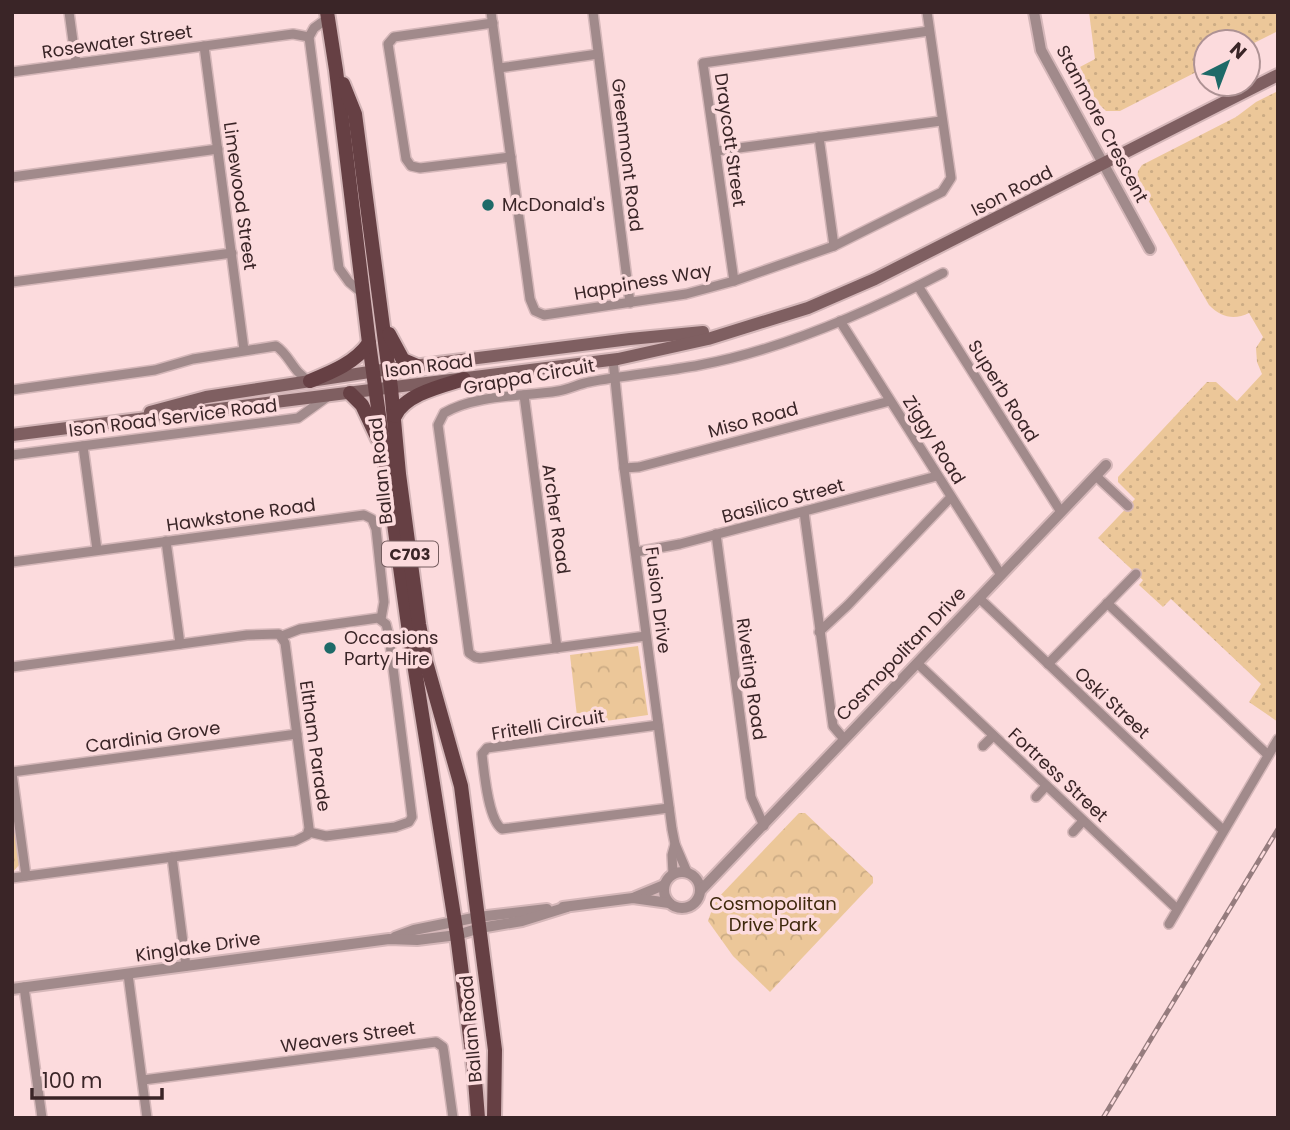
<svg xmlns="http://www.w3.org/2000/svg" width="1290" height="1130" viewBox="0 0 1290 1130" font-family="Poppins,sans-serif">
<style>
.grass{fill:url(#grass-dots)}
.park{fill:url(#park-crowns)}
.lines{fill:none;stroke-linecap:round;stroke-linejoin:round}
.minor-casing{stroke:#d5b7b9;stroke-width:12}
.tertiary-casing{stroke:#d5b7b9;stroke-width:14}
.secondary-casing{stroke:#d5b7b9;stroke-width:16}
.primary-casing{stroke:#d5b7b9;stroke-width:18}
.minor{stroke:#a18a8b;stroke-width:9}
.tertiary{stroke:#a18a8b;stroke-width:10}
.secondary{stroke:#7f5f61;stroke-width:12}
.primary{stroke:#664044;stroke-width:14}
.rail-casing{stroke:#967c7e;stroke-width:5}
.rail{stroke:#fcdbdd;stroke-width:2.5;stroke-dasharray:8;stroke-linecap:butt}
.poi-dot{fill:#1e6a68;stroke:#fcdbdd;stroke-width:2.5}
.labels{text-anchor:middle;stroke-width:7;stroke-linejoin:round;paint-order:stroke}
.shield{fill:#fcdbdd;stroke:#745c5e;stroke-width:2}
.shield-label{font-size:16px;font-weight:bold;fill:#3a2527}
.street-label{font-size:18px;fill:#3a2527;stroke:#fcdbdd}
.poi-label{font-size:18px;fill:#3a2527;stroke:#fcdbdd;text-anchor:start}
.park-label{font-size:18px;fill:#3e290c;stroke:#fcdbdd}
</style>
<defs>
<pattern id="grass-dots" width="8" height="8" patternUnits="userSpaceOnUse" patternTransform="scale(1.75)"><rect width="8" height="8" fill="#ecc799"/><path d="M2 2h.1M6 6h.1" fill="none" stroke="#cbab84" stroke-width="1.8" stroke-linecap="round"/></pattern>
<pattern id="park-crowns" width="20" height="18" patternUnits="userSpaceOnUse" patternTransform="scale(1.75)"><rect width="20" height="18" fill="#ecc799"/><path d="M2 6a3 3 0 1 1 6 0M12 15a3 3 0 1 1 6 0" fill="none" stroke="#cbab84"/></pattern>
</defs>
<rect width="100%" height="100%" fill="#fcdbdd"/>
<!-- grass -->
<g class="grass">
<path d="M1089,12H1278V31L1248,46V42H1206V67L1120,111H1106L1097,102L1078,68L1095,59Z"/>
<path d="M1278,91V722L1249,702L1261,684L1171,599L1163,607L1139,585L1143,580L1098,538L1135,499L1118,482V477L1207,382H1216L1237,401L1262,374L1257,362L1256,348L1263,337L1249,313C1235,320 1221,318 1209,305L1137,181L1138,171L1142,165L1236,117L1256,102Z"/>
</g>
<!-- park -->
<g class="park">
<path d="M638,646L648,715L578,725L570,655Z"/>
<path d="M12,805L20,864L12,873Z"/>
<path d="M799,813H805L873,877V883L770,992L733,956L708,921L715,901Z"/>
</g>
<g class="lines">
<defs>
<g id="minor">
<path d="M69,12L76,63"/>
<path d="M491,12L530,299L535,311L544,315L686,294L734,281L834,246L942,192L951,178L927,12"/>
<path d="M593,12L630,303"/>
<path d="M328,18L314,28L309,37L339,268L349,282L362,293"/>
<path d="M493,23L394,37L388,44L406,159L411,166L420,168L511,157"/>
<path d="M204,46L244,350"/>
<path d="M499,68L598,54"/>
<path d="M12,72L293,34L309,37"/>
<path d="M819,137L834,246"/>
<path d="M716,151L941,121"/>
<path d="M12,177L218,149"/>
<path d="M734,281L703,63L929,31"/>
<path d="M12,282L232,253"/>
<path d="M918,286L1061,512"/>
<path d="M840,321L1001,575"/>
<path d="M613,360L624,468L672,829L675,844L687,872"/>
<path d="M12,390L155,370L193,359L276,346C290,355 293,373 310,381"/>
<path d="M524,395L557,648"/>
<path d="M83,446L97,550"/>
<path d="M12,455L298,418L330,395"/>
<path d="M624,468L639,467L890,401"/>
<path d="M1096,476L1128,506"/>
<path d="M804,512L833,726L844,739"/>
<path d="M716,534L751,797L764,826"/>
<path d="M166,541L180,644"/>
<path d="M636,552L680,544L937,476"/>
<path d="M12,562L364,515L372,519L376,529L384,602L381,619"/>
<path d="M979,598L1223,830"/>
<path d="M1107,603L1268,755"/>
<path d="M819,632L848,605L951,497"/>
<path d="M282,636L300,629L378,618L386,624L389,636L412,817L409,822L395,827L326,836L309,832"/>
<path d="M646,636L480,658L475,657L469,653L438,425L444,413C477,394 522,397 558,391C569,389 579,384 589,382C626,375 663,372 700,365C781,350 870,311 943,273"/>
<path d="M917,663L1177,909"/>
<path d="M1048,664L1136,574"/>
<path d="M12,667L247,635L279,634L285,643L309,828L307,835L295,841L12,878"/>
<path d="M658,725L487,748L482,754C484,771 488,820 502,829L669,808"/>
<path d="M983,746L993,736"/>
<path d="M12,772L297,734"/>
<path d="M12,773L26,876"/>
<path d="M1036,797L1046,786"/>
<path d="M1073,832L1083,821"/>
<path d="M172,857L186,966"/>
<path d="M673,874L672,855L675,844"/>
<path d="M1169,924L1278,739"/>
<path d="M128,974L147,1118"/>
<path d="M24,987L42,1118"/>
<path d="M143,1080L436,1042L443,1047L444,1053L453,1118"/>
</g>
<g id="tertiary">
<path d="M1034,12L1041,50L1150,249"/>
<circle cx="682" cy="890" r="18"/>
<path d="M701,890L1106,465"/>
<path d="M635,897L664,885"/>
<path d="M563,907L633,898L669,903"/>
<path d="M395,937L414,930L478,917L547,909"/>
<path d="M12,989L389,939L417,940L457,935L480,928L522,921L567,907"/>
</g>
<g id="secondary">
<path d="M150,412L206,397L389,369L630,339L703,332"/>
<path d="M12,435L618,359L708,339L756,324L808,308L875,279L1278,75"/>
</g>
<g id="primary">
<path d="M327,12L336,70L369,343L409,632L457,935L474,1068L478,1118"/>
<path d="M343,84L355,114L391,388L399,474L419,624L426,662L461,786L495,1050L494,1118"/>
<path d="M389,334L403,360L417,366"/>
<path d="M310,381C332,372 355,363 369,343"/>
<path d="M350,393L362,405L378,439"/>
<path d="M395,416C405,394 442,386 464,379"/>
</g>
</defs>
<!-- minor casing -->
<use href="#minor" class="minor-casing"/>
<!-- tertiary casing -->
<use href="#tertiary" class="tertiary-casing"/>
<!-- secondary casing -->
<use href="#secondary" class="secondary-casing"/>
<!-- primary casing -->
<use href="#primary" class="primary-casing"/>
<!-- minor -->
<use href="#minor" class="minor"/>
<!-- tertiary -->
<use href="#tertiary" class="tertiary"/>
<!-- secondary -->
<use href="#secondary" class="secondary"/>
<!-- primary -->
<use href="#primary" class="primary"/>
<defs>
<path id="rail" d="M1103,1118L1278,829"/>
</defs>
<!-- rail casing -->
<use href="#rail" class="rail-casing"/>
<!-- rail -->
<use href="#rail" class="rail"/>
</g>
<!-- markers -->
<g class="poi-dot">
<circle cx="488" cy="205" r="7"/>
<circle cx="330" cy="648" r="7"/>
</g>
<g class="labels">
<!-- shield labels -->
<rect class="shield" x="382" y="541.5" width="56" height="25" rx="5"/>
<g class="shield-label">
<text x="410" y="560">C703</text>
</g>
<!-- street labels -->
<g class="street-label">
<text transform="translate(117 42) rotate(-8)" y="6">Rosewater Street</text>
<text transform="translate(1102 124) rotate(62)" y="6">Stanmore Crescent</text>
<text transform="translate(730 140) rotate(82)" y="6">Draycott Street</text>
<text transform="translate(627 155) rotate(83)" y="6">Greenmont Road</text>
<text transform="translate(1012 191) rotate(-27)" y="6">Ison Road</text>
<text transform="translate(240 196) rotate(82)" y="6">Limewood Street</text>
<text transform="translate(643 282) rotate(-10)" y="6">Happiness Way</text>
<text transform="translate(429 366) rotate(-7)" y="6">Ison Road</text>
<text transform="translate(529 377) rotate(-10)" y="6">Grappa Circuit</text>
<text transform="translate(1003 391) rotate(58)" y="6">Superb Road</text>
<text transform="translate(173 418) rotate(-7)" y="6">Ison Road Service Road</text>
<text transform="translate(753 420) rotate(-15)" y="6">Miso Road</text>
<text transform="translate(934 440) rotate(58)" y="6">Ziggy Road</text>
<text transform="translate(381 471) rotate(-96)" y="6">Ballan Road</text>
<text transform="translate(783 501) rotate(-15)" y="6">Basilico Street</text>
<text transform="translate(241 515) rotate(-8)" y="6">Hawkstone Road</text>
<text transform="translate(556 519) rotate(82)" y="6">Archer Road</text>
<text transform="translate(658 600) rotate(83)" y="6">Fusion Drive</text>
<text transform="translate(901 654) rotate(-46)" y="6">Cosmopolitan Drive</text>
<text transform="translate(751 679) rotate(82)" y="6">Riveting Road</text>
<text transform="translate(1112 703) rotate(43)" y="6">Oski Street</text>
<text transform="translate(548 725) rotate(-9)" y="6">Fritelli Circuit</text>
<text transform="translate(153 737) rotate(-8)" y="6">Cardinia Grove</text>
<text transform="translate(315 746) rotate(82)" y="6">Eltham Parade</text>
<text transform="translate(1058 775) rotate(43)" y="6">Fortress Street</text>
<text transform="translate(198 947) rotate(-8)" y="6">Kinglake Drive</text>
<text transform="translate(471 1029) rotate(-95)" y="6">Ballan Road</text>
<text transform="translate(348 1037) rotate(-8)" y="6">Weavers Street</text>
</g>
<!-- poi labels -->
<g class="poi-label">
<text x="502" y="211">McDonald's</text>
<text x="344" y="644">Occasions<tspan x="344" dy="21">Party Hire</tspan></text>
</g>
<!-- park labels -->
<g class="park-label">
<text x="773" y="910">Cosmopolitan<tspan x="773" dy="21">Drive Park</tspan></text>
</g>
</g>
<!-- border -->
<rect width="1290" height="1130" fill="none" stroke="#3a2527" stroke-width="28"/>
<!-- north arrow -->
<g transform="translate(1227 63) rotate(42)"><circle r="33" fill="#fcdbdd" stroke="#ae9294" stroke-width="2"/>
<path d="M0-5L12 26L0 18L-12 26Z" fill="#1e6a68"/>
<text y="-10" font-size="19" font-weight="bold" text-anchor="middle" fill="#3a2527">N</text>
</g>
<!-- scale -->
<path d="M32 1088v10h130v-10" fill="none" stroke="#3a2527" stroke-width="3.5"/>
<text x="42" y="1088" font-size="21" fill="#3a2527" stroke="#fcdbdd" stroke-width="5" paint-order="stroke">100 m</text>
</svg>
